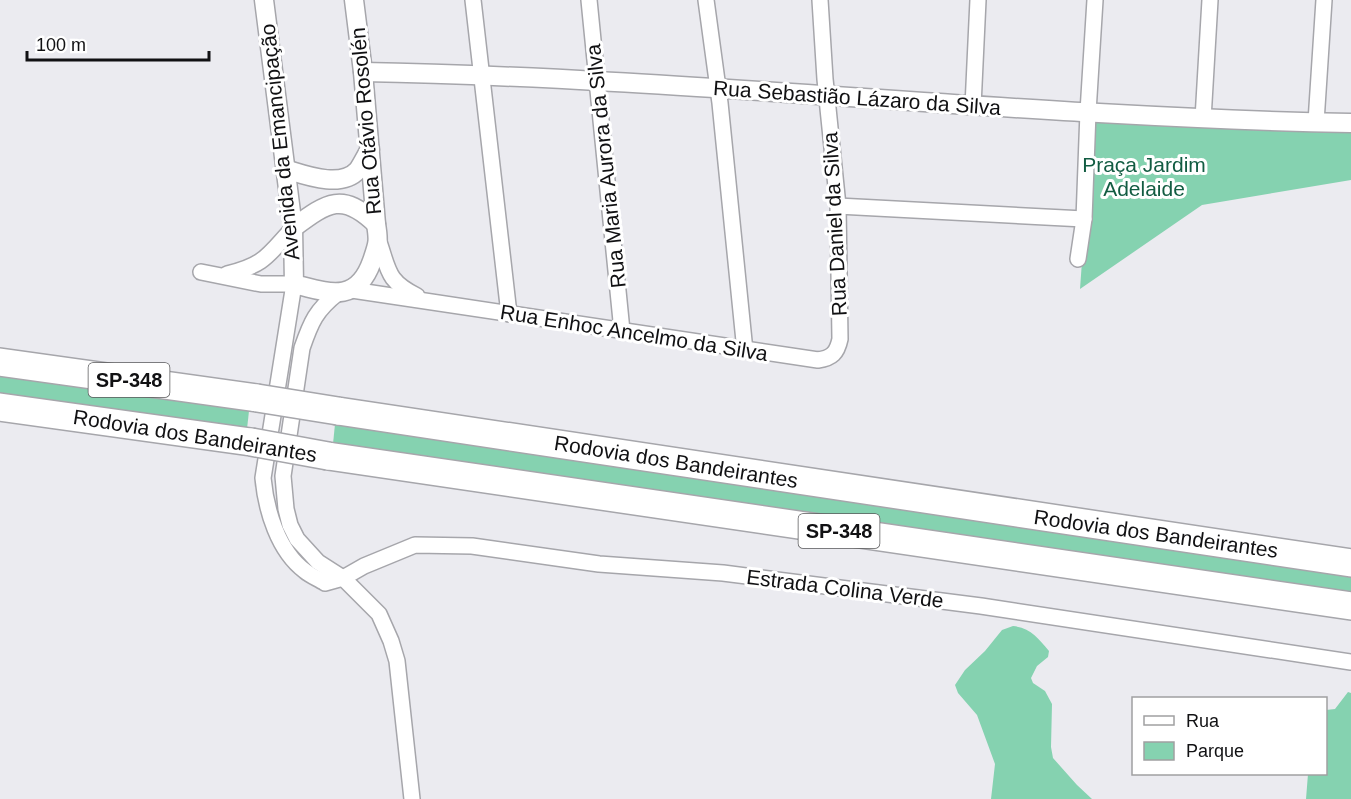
<svg xmlns="http://www.w3.org/2000/svg" width="1351" height="799" viewBox="0 0 1351 799" font-family="Helvetica,sans-serif">
<style>
.green{fill:#85d2b0}
.lines{fill:none;stroke-linecap:round;stroke-linejoin:round}
.minor-casing{stroke:#a6a6ab;stroke-width:18}
.tertiary-casing{stroke:#a6a6ab;stroke-width:21}
.motorway-casing{stroke:#a6a6ab;stroke-width:30}
.minor{stroke:#fff;stroke-width:15}
.tertiary{stroke:#fff;stroke-width:18}
.motorway{stroke:#fff;stroke-width:27}
.motorway-bridge-casing{stroke:#a6a6ab;stroke-width:30;stroke-linecap:butt}
.motorway-bridge{stroke:#fff;stroke-width:27}
.labels{text-anchor:middle;stroke-width:6;stroke-linejoin:round;paint-order:stroke}
.shield{fill:#fff;stroke:#58585a;stroke-width:1.5}
.shield-label{font-size:20px;font-weight:bold;fill:#111113}
.street-label{font-size:21px;fill:#111113;stroke:#fff}
.park-label{font-size:21px;fill:#125c42;stroke:#fff}
</style>
<rect width="100%" height="100%" fill="#ebebf0"/>
<!-- green -->
<g class="green">
<path d="M1095,120L1351,129V180L1202,205L1080,289L1092,123Z"/>
<path d="M0,373L249,411L247,429L0,394Z"/>
<path d="M335,424L1351,574V594L333,444Z"/>
<path d="M1013,626C1031,628 1038,638 1049,651L1048,657L1037,666L1031,678L1033,683L1045,691L1052,704L1051,747L1053,758L1077,785L1092,799H991L995,764L977,715L958,693L955,685L965,670L985,651L1002,630Z"/>
<path d="M1348,692L1351,693V799H1306L1308,774H1326V710L1335,709Z"/>
</g>
<g class="lines">
<defs>
<g id="minor">
<path d="M473,0L509,314"/>
<path d="M589,0L622,331"/>
<path d="M706,0L720,103L745,351"/>
<path d="M973,106L978,0"/>
<path d="M1203,119L1210,0"/>
<path d="M1316,122L1324,0"/>
<path d="M838,206L1084,219"/>
<path d="M379,242C389,271 387,281 417,296"/>
<path d="M1078,259L1084,219L1088,112L1095,0"/>
<path d="M201,272L261,284H294L263,478C266,510 278,551 305,571C311,576 319,579 325,583L343,578L364,566L415,545L472,546L599,564L723,573L981,606L1351,662"/>
<path d="M227,274C265,265 268,255 293,228"/>
<path d="M352,290L818,360C832,358 837,353 840,339L838,206L825,79L820,0"/>
<path d="M338,293C316,310 311,322 302,348L283,476L286,509L290,525L297,539L318,562L343,578L379,614L391,641L397,661L412,799"/>
</g>
<g id="tertiary">
<path d="M264,0L293,228L294,284C329,293 357,304 372,261C378,243 379,242 376,224L363,72L354,0"/>
<path d="M363,72C693,78 1021,117 1351,123"/>
<path d="M285,169C305,175 341,189 358,170C362,164 366,156 370,149"/>
<path d="M293,228C327,203 342,191 376,224"/>
</g>
<g id="motorway">
<path d="M0,362L257,398"/>
<path d="M0,407L251,442"/>
<path d="M338,411L1351,563"/>
<path d="M328,456L1351,606"/>
</g>
</defs>
<!-- minor casing -->
<use href="#minor" class="minor-casing"/>
<!-- tertiary casing -->
<use href="#tertiary" class="tertiary-casing"/>
<!-- motorway casing -->
<use href="#motorway" class="motorway-casing"/>
<!-- minor -->
<use href="#minor" class="minor"/>
<!-- tertiary -->
<use href="#tertiary" class="tertiary"/>
<!-- motorway -->
<use href="#motorway" class="motorway"/>
<defs>
<g id="motorway-bridge">
<path d="M257,398L338,411"/>
<path d="M251,442L328,456"/>
</g>
</defs>
<!-- motorway-bridge casing -->
<use href="#motorway-bridge" class="motorway-bridge-casing"/>
<!-- motorway-bridge -->
<use href="#motorway-bridge" class="motorway-bridge"/>
</g>
<g class="labels">
<!-- shield labels -->
<g class="shield">
<rect x="88.5" y="363" width="81" height="34" rx="4.5"/>
<rect x="798.5" y="514" width="81" height="34" rx="4.5"/>
</g>
<g class="shield-label">
<text x="129" y="387">SP-348</text>
<text x="839" y="538">SP-348</text>
</g>
<!-- street labels -->
<g class="street-label">
<text transform="translate(857 98) rotate(4)" y="7">Rua Sebastião Lázaro da Silva</text>
<text transform="translate(366 121) rotate(-95)" y="7">Rua Otávio Rosolén</text>
<text transform="translate(280 142) rotate(-96)" y="7">Avenida da Emancipação</text>
<text transform="translate(606 166) rotate(-96)" y="7">Rua Maria Aurora da Silva</text>
<text transform="translate(835 224) rotate(-93)" y="7">Rua Daniel da Silva</text>
<text transform="translate(634 333) rotate(9)" y="7">Rua Enhoc Ancelmo da Silva</text>
<text transform="translate(195 436) rotate(9)" y="7">Rodovia dos Bandeirantes</text>
<text transform="translate(676 462) rotate(9)" y="7">Rodovia dos Bandeirantes</text>
<text transform="translate(1156 534) rotate(8)" y="7">Rodovia dos Bandeirantes</text>
<text transform="translate(845 589) rotate(7)" y="7">Estrada Colina Verde</text>
</g>
<!-- park labels -->
<g class="park-label">
<text x="1144" y="172">Praça Jardim<tspan x="1144" dy="24">Adelaide</tspan></text>
</g>
</g>
<!-- legend -->
<rect x="1132" y="697" width="195" height="78" fill="#ffffff" stroke="#a0a0a1" stroke-width="1.5"/>
<rect x="1144" y="716" width="30" height="9" fill="#ffffff" stroke="#a0a0a1" stroke-width="1.5"/>
<text x="1186" y="727" font-size="18" fill="#111113">Rua</text>
<rect x="1144" y="742" width="30" height="18" fill="#85d2b0" stroke="#a0a0a1" stroke-width="1.5"/>
<text x="1186" y="757" font-size="18" fill="#111113">Parque</text>
<!-- scale -->
<path d="M27 51v9h182v-9" fill="none" stroke="#111113" stroke-width="3"/>
<text x="36" y="51" font-size="18" fill="#111113" stroke="#ffffff" stroke-width="4.5" paint-order="stroke">100 m</text>
</svg>
